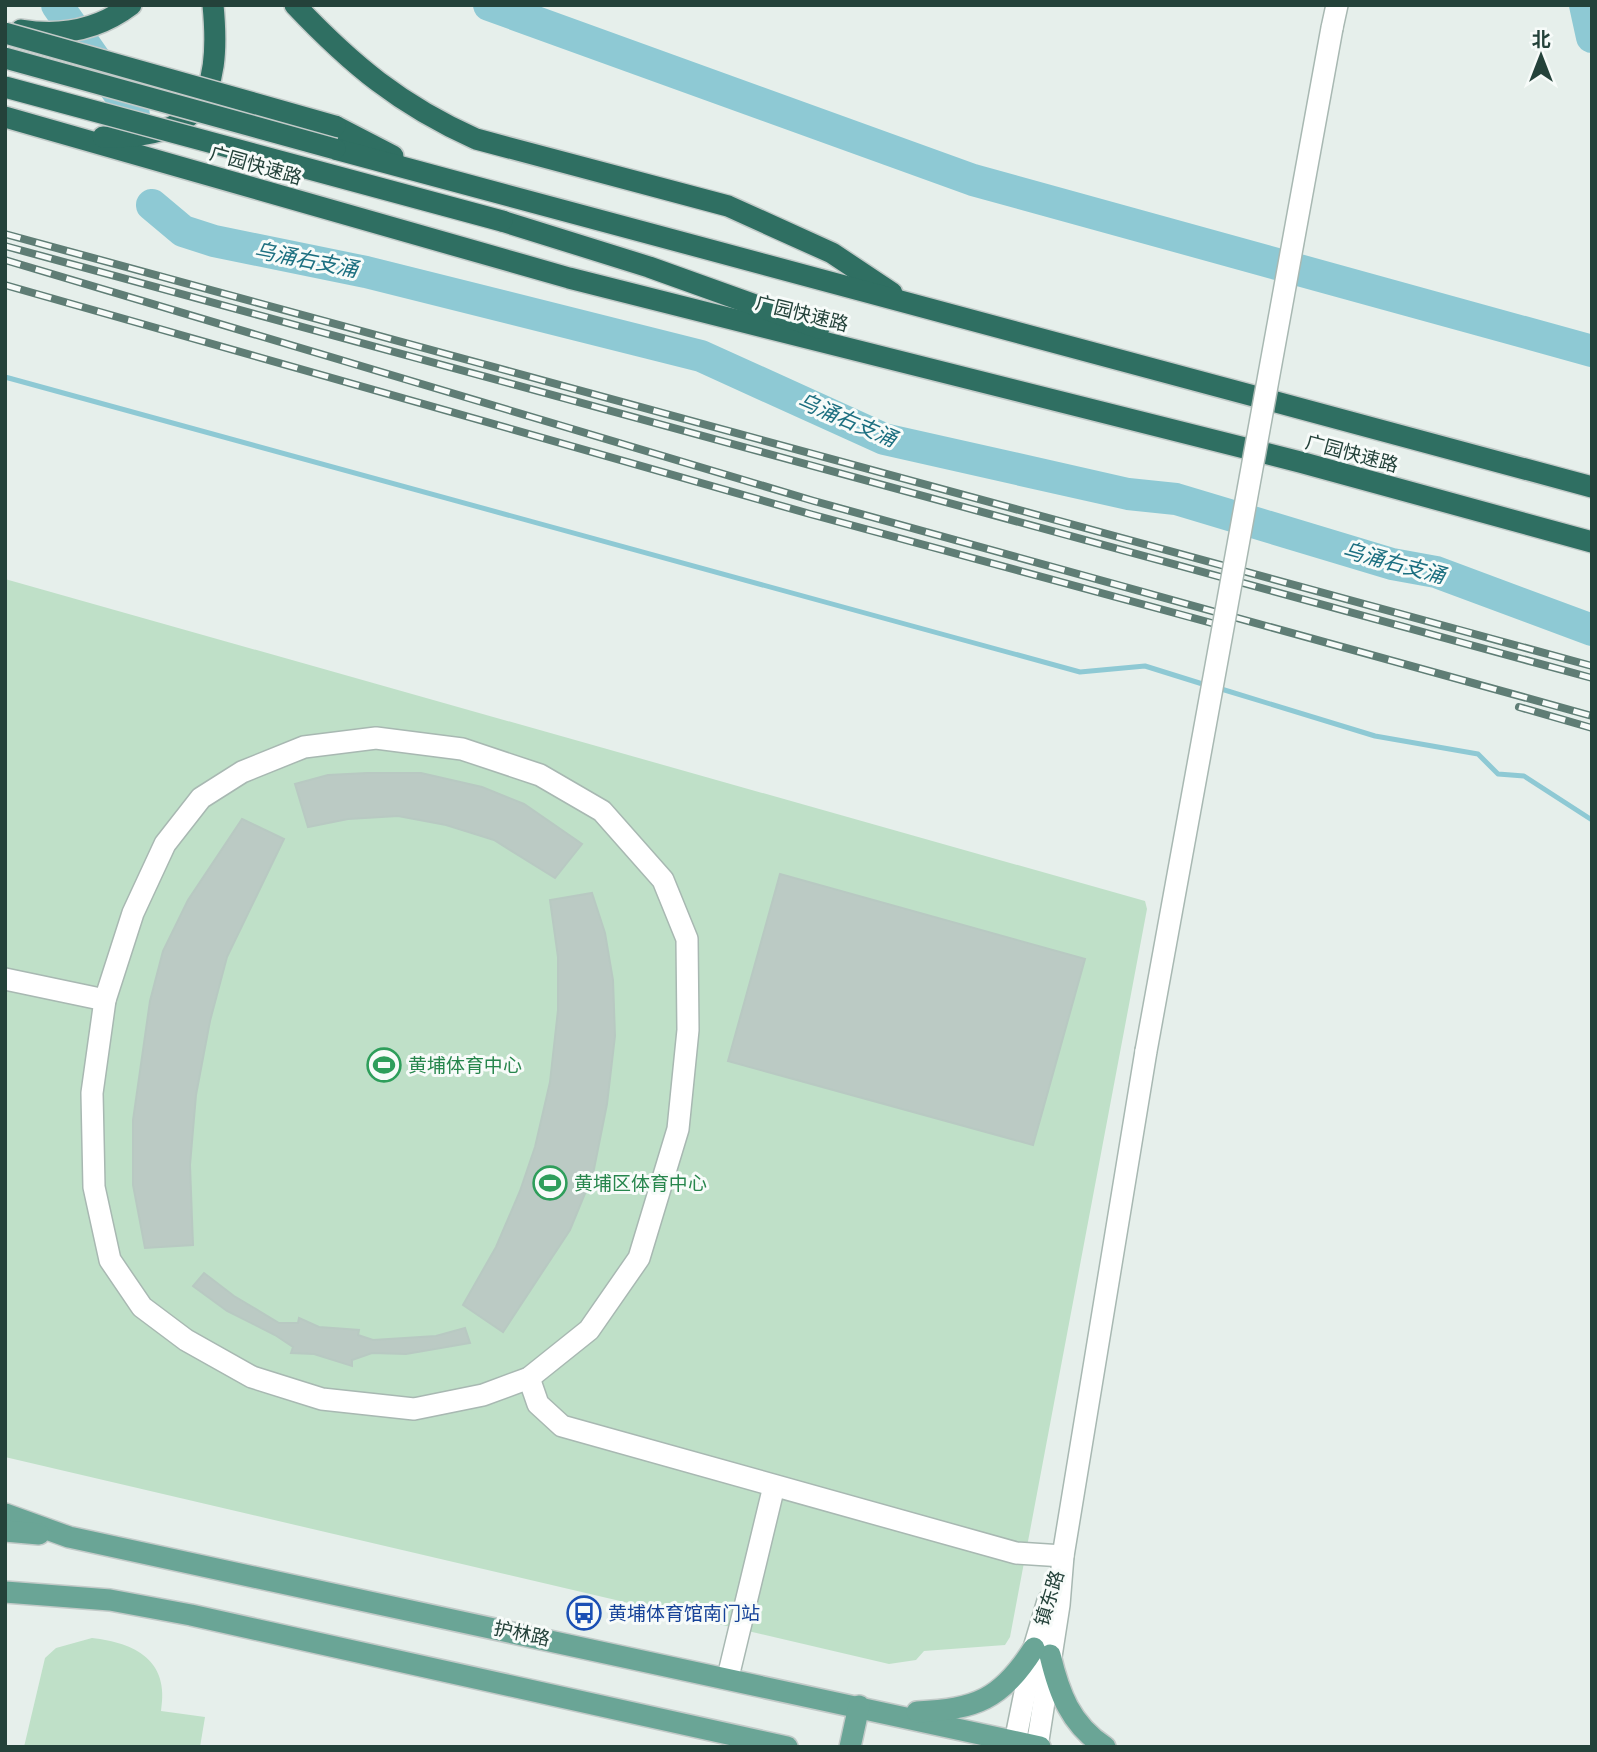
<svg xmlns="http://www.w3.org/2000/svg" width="1597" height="1752" viewBox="0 0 1597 1752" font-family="'IBM Plex Sans','Noto Sans SC',sans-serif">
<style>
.green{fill:#bfe0c8}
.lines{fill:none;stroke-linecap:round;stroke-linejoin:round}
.stream{stroke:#8ec9d4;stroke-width:5}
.river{stroke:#8ec9d4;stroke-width:32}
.building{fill:#bbcac4;stroke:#b8c9c2;stroke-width:2}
.minor-casing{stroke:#a8b8b2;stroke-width:24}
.major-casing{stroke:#c2cac8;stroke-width:24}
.highway-casing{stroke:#c2cac8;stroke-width:24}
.minor{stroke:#fff;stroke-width:21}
.major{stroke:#6aa596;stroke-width:21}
.highway{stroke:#2f6f62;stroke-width:21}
.rail-casing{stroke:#5f7d75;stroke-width:8}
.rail{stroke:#f7fbf9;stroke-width:5;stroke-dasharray:16;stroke-linecap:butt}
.minor-bridge-casing{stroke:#a8b8b2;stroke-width:24;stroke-linecap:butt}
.highway-bridge-casing{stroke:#c2cac8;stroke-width:24;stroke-linecap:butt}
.minor-bridge{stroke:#fff;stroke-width:21}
.highway-bridge{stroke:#2f6f62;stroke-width:21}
.labels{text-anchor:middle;stroke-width:6;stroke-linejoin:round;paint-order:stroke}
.street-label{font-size:19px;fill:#24423a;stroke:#f7fbf9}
.leisure-label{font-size:19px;fill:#27864d;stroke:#f7fbf9;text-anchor:start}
.transit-label{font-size:19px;fill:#164399;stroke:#f7fbf9;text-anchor:start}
.water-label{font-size:21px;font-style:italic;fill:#1c6f80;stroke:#f7fbf9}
</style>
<rect width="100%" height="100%" fill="#e6efeb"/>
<!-- green -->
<g class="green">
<path d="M5,579L1145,901L1147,909L1010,1637L1005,1645L924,1651L916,1660L889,1664L5,1457Z"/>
<path d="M92,1638C135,1643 170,1660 161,1711L205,1717L200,1747H24L45,1658L56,1648Z"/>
</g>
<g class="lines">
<!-- stream -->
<g class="stream">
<path d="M5,377L1080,672L1145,666L1209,686"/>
<path d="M1218,688L1375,736L1478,754L1498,774L1524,776L1592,820"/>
</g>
<!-- river -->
<g class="river">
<path d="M57,5L134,115"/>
<path d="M489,5L973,180L1592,351"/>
<path d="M1585,5L1592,37"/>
<path d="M152,205L183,231L214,241L366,272L701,356L884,439L1128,494L1176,499L1392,564L1436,572L1592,630"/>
</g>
</g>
<!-- building -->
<g class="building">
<path d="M367,773H421L482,787L524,804L582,844L555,878L494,840L446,825L398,816L348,819L308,827L295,784L328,775Z"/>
<path d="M242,819L284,839L227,957L210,1021L196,1095L190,1165L193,1245L145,1248L133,1185V1120L150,1001L163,951L188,900Z"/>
<path d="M780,874L1085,959L1033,1145L728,1061Z"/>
<path d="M592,893L605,933L613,980L615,1036L607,1104L593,1174L570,1230L503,1332L463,1305L496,1247L520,1191L535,1147L550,1082L558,1010V957L550,900Z"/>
<path d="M204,1273L234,1296L279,1323H298L299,1318L319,1327L359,1330L358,1335L373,1340L436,1336L465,1328L470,1343L406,1354L372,1353L352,1360V1366L314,1354L291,1353L293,1347L275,1335L227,1311L193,1286Z"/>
</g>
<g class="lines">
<defs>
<g id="minor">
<path d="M1332,28L1337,5"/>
<path d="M376,738L462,749L540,775L602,811L663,880L687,939L688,1030L678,1129L639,1258L589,1330L529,1378L483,1395L414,1409L322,1399L252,1377L186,1340L142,1307L110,1260L94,1187L92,1093L105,1000L133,913L165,844L201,798L242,772L304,747Z"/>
<path d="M5,979L105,1000"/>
<path d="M529,1378L538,1404L562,1426L1016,1553L1063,1556"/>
<path d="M728,1677L774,1486"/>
<path d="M1014,1747L1034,1648L1048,1601"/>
<path d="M1037,1747L1059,1605L1063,1556L1146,1051"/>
</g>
<g id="major">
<path d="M5,1514L69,1537L1040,1747"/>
<path d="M5,1531L39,1534"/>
<path d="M5,1592L110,1600L191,1615L787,1747"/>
<path d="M1050,1655C1059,1693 1070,1724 1105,1747"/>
<path d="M917,1712C976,1709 1001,1700 1034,1648"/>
<path d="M850,1747L859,1706"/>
</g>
<g id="highway">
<path d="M295,5C352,65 400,105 476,139L728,206L832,253L892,293"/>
<path d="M21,30C62,37 98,30 131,5"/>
<path d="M5,117L569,278L1300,462L1592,542"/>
<path d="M335,126L393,156"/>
<path d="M103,137C200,139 222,98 213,5"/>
<path d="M335,149L1592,487"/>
<path d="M502,221L649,267L819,328"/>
</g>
</defs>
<!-- minor casing -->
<use href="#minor" class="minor-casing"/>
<!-- major casing -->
<use href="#major" class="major-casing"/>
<!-- highway casing -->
<use href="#highway" class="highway-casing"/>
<!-- minor -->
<use href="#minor" class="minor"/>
<!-- major -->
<use href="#major" class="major"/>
<!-- highway -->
<use href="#highway" class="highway"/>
<defs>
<g id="rail">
<path d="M5,234L1592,666"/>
<path d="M5,246L1592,678"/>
<path d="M5,260L814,501L1592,716"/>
<path d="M5,285L810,514L1219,625"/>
<path d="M1519,707L1592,728"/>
</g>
</defs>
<!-- rail casing -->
<use href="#rail" class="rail-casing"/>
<!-- rail -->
<use href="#rail" class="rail"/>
<defs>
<path id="minor-bridge" d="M1146,1051L1332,28"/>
<g id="highway-bridge">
<path d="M5,33L335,126"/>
<path d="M5,58L335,149"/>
<path d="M5,87L502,221"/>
</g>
</defs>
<!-- minor-bridge casing -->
<use href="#minor-bridge" class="minor-bridge-casing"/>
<!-- highway-bridge casing -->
<use href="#highway-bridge" class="highway-bridge-casing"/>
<!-- minor-bridge -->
<use href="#minor-bridge" class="minor-bridge"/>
<!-- highway-bridge -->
<use href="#highway-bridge" class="highway-bridge"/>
</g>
<!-- icons -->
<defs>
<symbol id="stadium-ring" viewBox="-11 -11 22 22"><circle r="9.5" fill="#f7fbf9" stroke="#2e9e5b" stroke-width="1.5"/><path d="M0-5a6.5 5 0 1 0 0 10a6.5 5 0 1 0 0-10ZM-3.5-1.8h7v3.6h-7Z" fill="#2e9e5b"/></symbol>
<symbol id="bus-ring" viewBox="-11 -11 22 22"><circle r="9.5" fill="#f7fbf9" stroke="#1a4fb4" stroke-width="1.5"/><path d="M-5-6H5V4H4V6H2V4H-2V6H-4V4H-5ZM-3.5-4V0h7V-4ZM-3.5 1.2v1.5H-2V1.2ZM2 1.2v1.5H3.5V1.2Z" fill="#1a4fb4"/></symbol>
</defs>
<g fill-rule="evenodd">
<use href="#stadium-ring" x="365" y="1046" width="38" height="38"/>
<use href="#stadium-ring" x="531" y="1164" width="38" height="38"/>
<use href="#bus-ring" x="565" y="1594" width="38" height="38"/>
</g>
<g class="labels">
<!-- street labels -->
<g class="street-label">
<text transform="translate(256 165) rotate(16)" y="7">广园快速路</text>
<text transform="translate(802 313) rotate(14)" y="7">广园快速路</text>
<text transform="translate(1352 453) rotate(15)" y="7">广园快速路</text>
<text transform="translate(1049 1598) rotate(-73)" y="7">镇东路</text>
<text transform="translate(522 1633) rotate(12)" y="7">护林路</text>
</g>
<!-- leisure labels -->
<g class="leisure-label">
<text x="408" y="1072">黄埔体育中心</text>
<text x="574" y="1190">黄埔区体育中心</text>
</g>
<!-- transit labels -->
<g class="transit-label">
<text x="608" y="1620">黄埔体育馆南门站</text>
</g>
<!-- water labels -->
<g class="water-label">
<text transform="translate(306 260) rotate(11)" y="7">乌涌右支涌</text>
<text transform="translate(847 420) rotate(23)" y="7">乌涌右支涌</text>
<text transform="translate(1394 563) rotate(15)" y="7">乌涌右支涌</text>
</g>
</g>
<!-- border -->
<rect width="1597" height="1752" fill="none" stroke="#24423a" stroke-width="14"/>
<!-- north arrow -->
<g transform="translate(1541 56)" stroke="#f7fbf9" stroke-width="5" paint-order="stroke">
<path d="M0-5L12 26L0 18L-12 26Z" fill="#24423a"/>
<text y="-10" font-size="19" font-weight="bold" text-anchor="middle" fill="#24423a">北</text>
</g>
</svg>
